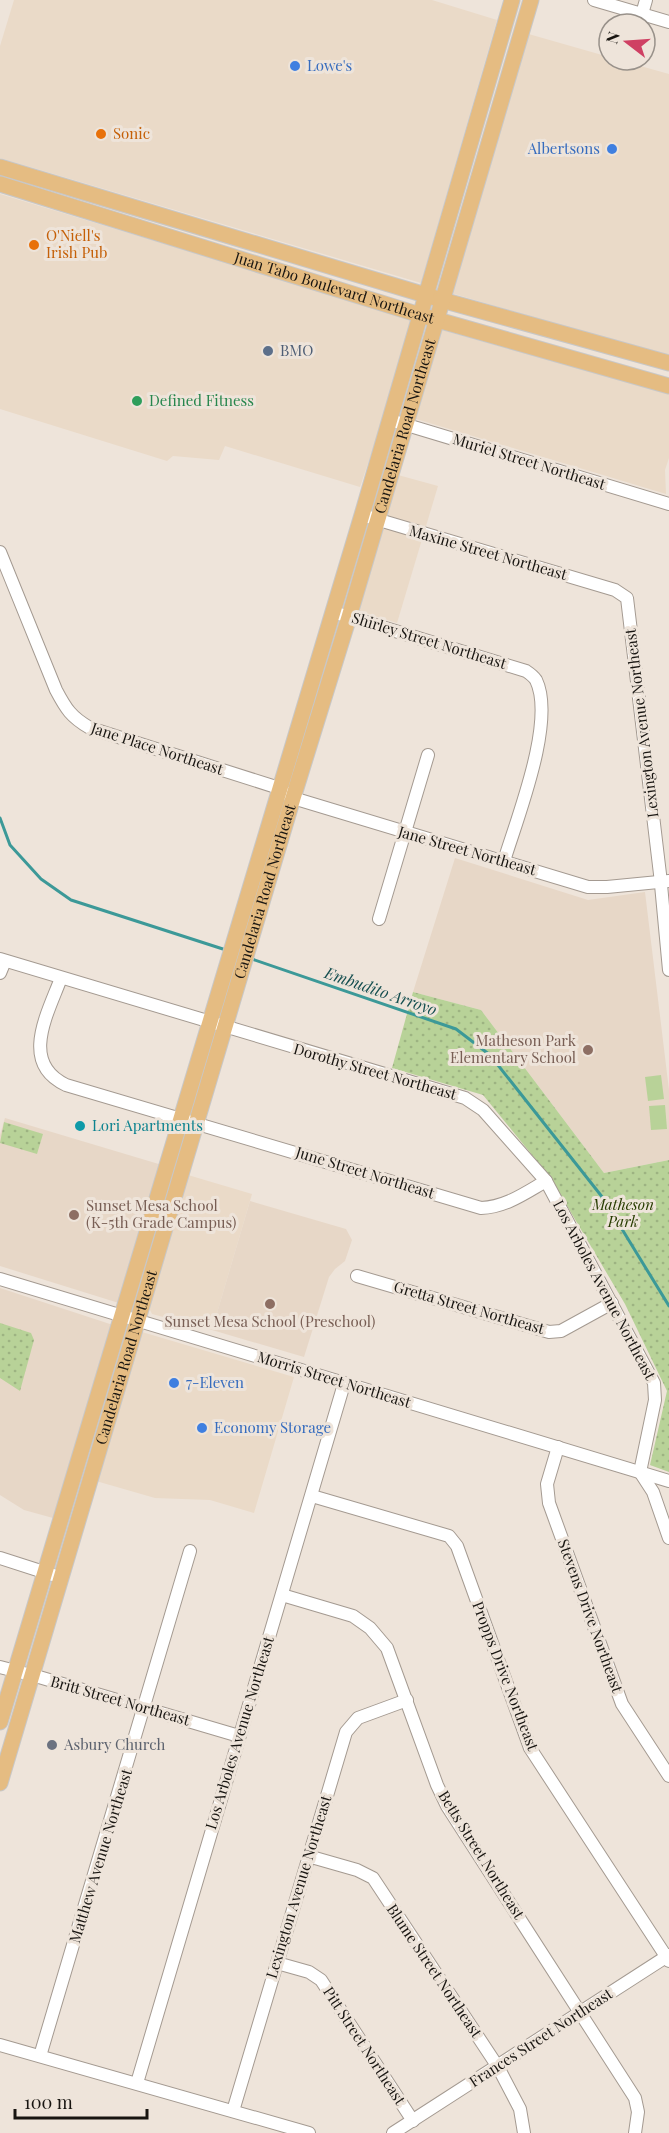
<svg xmlns="http://www.w3.org/2000/svg" width="669" height="2133" viewBox="0 0 669 2133" font-family="'Playfair Display',serif">
<style>
.commercial{fill:#eadac8}
.built{fill:#e7d7c7}
.grass{fill:url(#grass-dots)}
.pitch{fill:#b8d298}
.lines{fill:none;stroke-linecap:round;stroke-linejoin:round}
.stream{stroke:#3c9998;stroke-width:3}
.minor-casing{stroke:#a49a91;stroke-width:14}
.major-casing{stroke:#c8c7c6;stroke-width:17}
.minor{stroke:#fff;stroke-width:12}
.major{stroke:#e5bc82;stroke-width:15}
.shop-dot{fill:#3f7fe0;stroke:#eee4da;stroke-width:2}
.food-dot{fill:#e8710a;stroke:#eee4da;stroke-width:2}
.service-dot{fill:#5c6f8a;stroke:#eee4da;stroke-width:2}
.leisure-dot{fill:#2e9e5b;stroke:#eee4da;stroke-width:2}
.education-dot{fill:#8d6e63;stroke:#eee4da;stroke-width:2}
.culture-dot{fill:#0f9aa8;stroke:#eee4da;stroke-width:2}
.worship-dot{fill:#6b7280;stroke:#eee4da;stroke-width:2}
.labels{text-anchor:middle;stroke-width:6;stroke-linejoin:round;paint-order:stroke}
.shop-label{font-size:15px;fill:#366cbe;stroke:#eee4da;text-anchor:start}
.food-label{font-size:15px;fill:#c56008;stroke:#eee4da;text-anchor:start}
.street-label{font-size:15px;fill:#181511;stroke:#eee4da}
.service-label{font-size:15px;fill:#4e5e75;stroke:#eee4da;text-anchor:start}
.leisure-label{font-size:15px;fill:#27864d;stroke:#eee4da;text-anchor:start}
.education-label{font-size:15px;fill:#785e54;stroke:#eee4da;text-anchor:end}
.culture-label{font-size:15px;fill:#0d838f;stroke:#eee4da;text-anchor:start}
.park-label{font-size:15px;font-style:italic;fill:#283c00;stroke:#eee4da}
.worship-label{font-size:15px;fill:#5b616d;stroke:#eee4da;text-anchor:start}
.water-label{font-size:16px;font-style:italic;fill:#164f50;stroke:#eee4da}
</style>
<defs>
<pattern id="grass-dots" width="8" height="8" patternUnits="userSpaceOnUse" patternTransform="scale(1.5)"><rect width="8" height="8" fill="#b8d298"/><path d="M2 2h.1M6 6h.1" fill="none" stroke="#9db382" stroke-width="1.8" stroke-linecap="round"/></pattern>
</defs>
<rect width="100%" height="100%" fill="#eee4da"/>
<!-- commercial -->
<g class="commercial">
<path d="M14,0H432L497,20L421,283L0,158V46Z"/>
<path d="M525,33L609,57V60H619L669,74V357L451,293Z"/>
<path d="M0,194L412,319L380,428L360,487L225,446L219,460L173,456L167,461L0,409Z"/>
<path d="M442,330L669,394V458L665,470L666,494L416,419Z"/>
<path d="M398,475L438,486L397,623L359,611L358,608Z"/>
<path d="M188,1175L252,1194L212,1330L152,1314L150,1310V1305Z"/>
<path d="M142,1332L294,1377L254,1513L210,1500L155,1498L96,1481Z"/>
</g>
<!-- built -->
<g class="built">
<path d="M455,858L588,900L645,892L669,1090V1160L604,1173L481,1010L413,992Z"/>
<path d="M5,1118L162,1165L122,1304L0,1266V1135Z"/>
<path d="M250,1201L346,1229L352,1240L345,1261L335,1269L329,1277L304,1357L212,1330Z"/>
<path d="M0,1288L113,1325L64,1487L53,1518L24,1510L0,1495Z"/>
</g>
<!-- grass -->
<g class="grass">
<path d="M413,992L481,1010L604,1173L669,1160V1472L650,1465L667,1391L625,1304L550,1177L483,1095L392,1068Z"/>
<path d="M4,1122L43,1134L37,1154L0,1143Z"/>
<path d="M0,1323L31,1333L34,1340L20,1391L0,1378Z"/>
</g>
<!-- pitch -->
<g class="pitch">
<path d="M661,1075L664,1099L648,1101L645,1077Z"/>
<path d="M665,1105L667,1129L651,1130L649,1106Z"/>
</g>
<g class="lines">
<!-- stream -->
<g class="stream">
<path d="M0,818L10,845L41,879L71,900L226,950"/>
<path d="M249,958L456,1029L490,1055L603,1198L669,1306"/>
</g>
<defs>
<g id="minor">
<path d="M594,0L669,22"/>
<path d="M642,14L646,0"/>
<path d="M397,422L669,504"/>
<path d="M369,517L615,590L627,598L660,874L669,970"/>
<path d="M0,552L56,690C66,709 71,717 90,728L279,788L293,798L588,887H607L669,881"/>
<path d="M333,612L526,671C529,673 534,677 536,680C556,721 517,818 504,861"/>
<path d="M379,919L428,755"/>
<path d="M0,959L465,1098L483,1110L546,1181L654,1383L655,1400L640,1472L653,1492L669,1538"/>
<path d="M0,973L5,961"/>
<path d="M61,978C48,1013 19,1063 66,1085L481,1208C506,1207 525,1193 546,1181"/>
<path d="M357,1276L549,1332L561,1331L612,1303"/>
<path d="M0,1279L669,1481"/>
<path d="M558,1447L547,1484L549,1503L622,1704L669,1776"/>
<path d="M312,1496L449,1536L457,1546L530,1748L669,1961"/>
<path d="M0,1558L53,1575"/>
<path d="M282,1595L353,1616L370,1628L387,1648L437,1785L447,1806L635,2098L638,2112L635,2133"/>
<path d="M0,1667L39,1677L239,1736"/>
<path d="M308,1856L357,1870L373,1878L498,2067L520,2109L524,2133"/>
<path d="M277,1963L309,1972L321,1980L413,2121"/>
<path d="M0,2045L309,2133"/>
<path d="M40,2056L190,1551"/>
<path d="M137,2083L344,1384"/>
<path d="M233,2111L346,1732L358,1718L407,1700"/>
<path d="M393,2133L669,1955"/>
</g>
<g id="major">
<path d="M0,167L442,300L669,363"/>
<path id="s1" d="M0,184L420,315L669,386"/>
<path d="M0,1722L362,515L512,0"/>
<path id="s2" d="M0,1783L293,798L349,617L531,0"/>
</g>
</defs>
<!-- minor casing -->
<use href="#minor" class="minor-casing"/>
<!-- major casing -->
<use href="#major" class="major-casing"/>
<!-- minor -->
<use href="#minor" class="minor"/>
<!-- major -->
<use href="#major" class="major"/>
</g>
<!-- markers -->
<g class="shop-dot">
<circle cx="295" cy="66" r="6"/>
<circle cx="612" cy="149" r="6"/>
<circle cx="174" cy="1383" r="6"/>
<circle cx="202" cy="1428" r="6"/>
</g>
<g class="food-dot">
<circle cx="101" cy="134" r="6"/>
<circle cx="34" cy="245" r="6"/>
</g>
<circle class="service-dot" cx="268" cy="351" r="6"/>
<circle class="leisure-dot" cx="137" cy="401" r="6"/>
<g class="education-dot">
<circle cx="588" cy="1050" r="6"/>
<circle cx="74" cy="1215" r="6"/>
<circle cx="270" cy="1304" r="6"/>
</g>
<circle class="culture-dot" cx="80" cy="1126" r="6"/>
<circle class="worship-dot" cx="52" cy="1745" r="6"/>
<g class="labels">
<!-- shop labels -->
<g class="shop-label">
<text x="307" y="71">Lowe's</text>
<text x="600" y="154" text-anchor="end">Albertsons</text>
<text x="186" y="1388">7-Eleven</text>
<text x="214" y="1433">Economy Storage</text>
</g>
<!-- food labels -->
<g class="food-label">
<text x="113" y="139">Sonic</text>
<text x="46" y="241">O'Niell's<tspan x="46" dy="17">Irish Pub</tspan></text>
</g>
<!-- street labels -->
<g class="street-label">
<text dy="5" stroke="none"><textPath href="#s1" startOffset="350">Juan Tabo Boulevard Northeast</textPath></text>
<text dy="5" stroke="none"><textPath href="#s2" startOffset="1416">Candelaria Road Northeast</textPath></text>
<text transform="translate(529 462) rotate(17)" y="5">Muriel Street Northeast</text>
<text transform="translate(488 553) rotate(16)" y="5">Maxine Street Northeast</text>
<text transform="translate(429 641) rotate(17)" y="5">Shirley Street Northeast</text>
<text transform="translate(642 723) rotate(-97)" y="5">Lexington Avenue Northeast</text>
<text transform="translate(157 749) rotate(18)" y="5">Jane Place Northeast</text>
<text transform="translate(467 851) rotate(16)" y="5">Jane Street Northeast</text>
<text dy="5" stroke="none"><textPath href="#s2" startOffset="930">Candelaria Road Northeast</textPath></text>
<text transform="translate(375 1072) rotate(16)" y="5">Dorothy Street Northeast</text>
<text transform="translate(365 1173) rotate(17)" y="5">June Street Northeast</text>
<text transform="translate(604 1290) rotate(62)" y="5">Los Arboles Avenue Northeast</text>
<text transform="translate(469 1308) rotate(16)" y="5">Gretta Street Northeast</text>
<text dy="5" stroke="none"><textPath href="#s2" startOffset="444">Candelaria Road Northeast</textPath></text>
<text transform="translate(334 1380) rotate(17)" y="5">Morris Street Northeast</text>
<text transform="translate(590 1616) rotate(70)" y="5">Stevens Drive Northeast</text>
<text transform="translate(505 1676) rotate(69)" y="5">Propps Drive Northeast</text>
<text transform="translate(120 1701) rotate(16)" y="5">Britt Street Northeast</text>
<text transform="translate(240 1733) rotate(-73)" y="5">Los Arboles Avenue Northeast</text>
<text transform="translate(481 1855) rotate(58)" y="5">Betts Street Northeast</text>
<text transform="translate(101 1856) rotate(-73)" y="5">Matthew Avenue Northeast</text>
<text transform="translate(299 1887) rotate(-73)" y="5">Lexington Avenue Northeast</text>
<text transform="translate(434 1971) rotate(56)" y="5">Blume Street Northeast</text>
<text transform="translate(541 2038) rotate(-33)" y="5">Frances Street Northeast</text>
<text transform="translate(364 2046) rotate(57)" y="5">Pitt Street Northeast</text>
</g>
<!-- service labels -->
<g class="service-label">
<text x="280" y="356">BMO</text>
</g>
<!-- leisure labels -->
<g class="leisure-label">
<text x="149" y="406">Defined Fitness</text>
</g>
<!-- education labels -->
<g class="education-label">
<text x="576" y="1046">Matheson Park<tspan x="576" dy="17">Elementary School</tspan></text>
<text x="86" y="1211" text-anchor="start">Sunset Mesa School<tspan x="86" dy="17">(K-5th Grade Campus)</tspan></text>
<text x="270" y="1327" text-anchor="middle">Sunset Mesa School (Preschool)</text>
</g>
<!-- culture labels -->
<g class="culture-label">
<text x="92" y="1131">Lori Apartments</text>
</g>
<!-- park labels -->
<g class="park-label">
<text x="623" y="1210">Matheson<tspan x="623" dy="17">Park</tspan></text>
</g>
<!-- worship labels -->
<g class="worship-label">
<text x="64" y="1750">Asbury Church</text>
</g>
<!-- water labels -->
<g class="water-label">
<text transform="translate(381 991) rotate(19)" y="6">Embudito Arroyo</text>
</g>
</g>
<!-- north arrow -->
<g transform="translate(627 42) rotate(287)"><circle r="28" fill="#eee4da" stroke="#98918a" stroke-width="1.5"/>
<path d="M0-4.5L10 22L0 15L-10 22Z" fill="#cf4063"/>
<text y="-9" font-size="16" font-weight="bold" text-anchor="middle" fill="#181511">N</text>
</g>
<!-- scale -->
<path d="M15 2109v9h132v-9" fill="none" stroke="#181511" stroke-width="3"/>
<text x="24" y="2109" font-size="18" fill="#181511" stroke="#eee4da" stroke-width="4.5" paint-order="stroke">100 m</text>
</svg>
